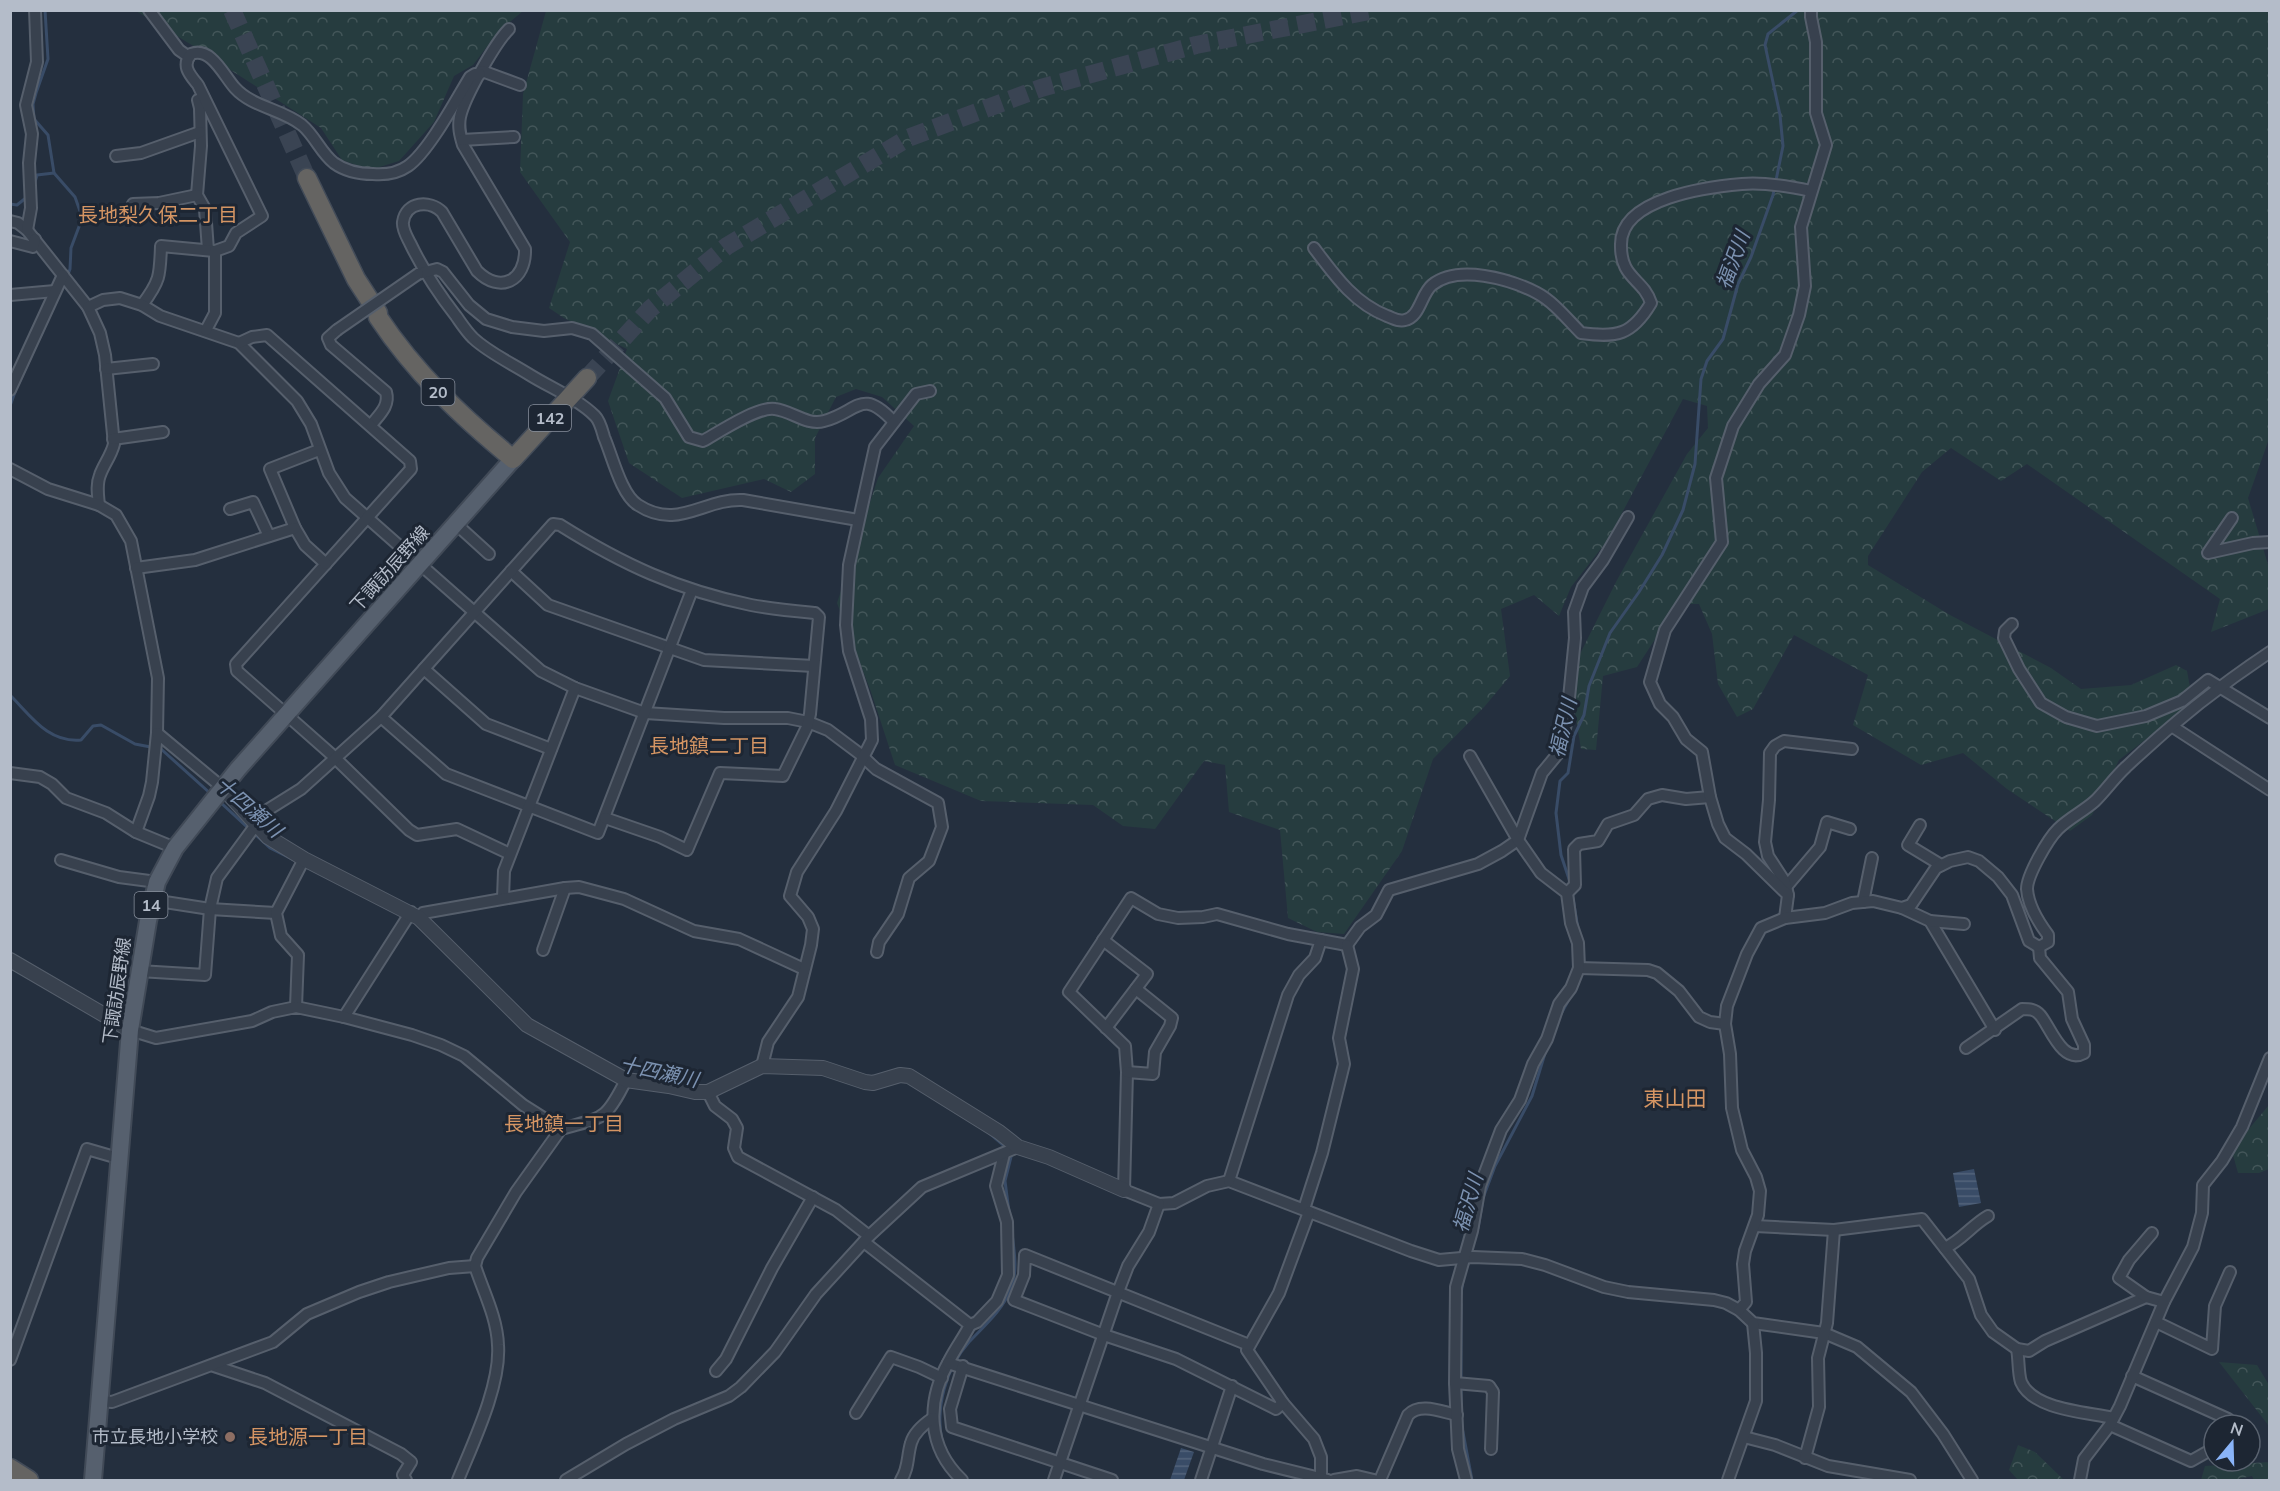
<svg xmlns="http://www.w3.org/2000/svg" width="2280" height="1491" viewBox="0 0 2280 1491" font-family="Mulish,'Noto Sans JP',sans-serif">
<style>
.forest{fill:url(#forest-crowns)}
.water{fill:url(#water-rules)}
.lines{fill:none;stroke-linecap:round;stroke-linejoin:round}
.stream{stroke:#394c67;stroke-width:3}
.trunk-tunnel{stroke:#3a4453;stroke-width:18;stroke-dasharray:18 9;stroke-linecap:butt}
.minor-casing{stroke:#565f6c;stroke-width:14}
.tertiary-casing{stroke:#565f6c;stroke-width:16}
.primary-casing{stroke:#414a57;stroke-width:20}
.trunk-casing{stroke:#434c59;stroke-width:21}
.minor{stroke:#38414e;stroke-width:10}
.tertiary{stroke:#38414e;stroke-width:14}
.primary{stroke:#56606e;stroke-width:16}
.trunk{stroke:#656462;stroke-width:18}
.minor-bridge-casing{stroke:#565f6c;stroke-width:14;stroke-linecap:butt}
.minor-bridge{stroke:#38414e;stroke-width:10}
.education-dot{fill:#8d6e63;stroke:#1d2633;stroke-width:2}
.labels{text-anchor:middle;stroke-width:6;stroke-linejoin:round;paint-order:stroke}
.shield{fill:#1d2633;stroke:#878f9c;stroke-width:1.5}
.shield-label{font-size:16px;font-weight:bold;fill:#b4bcc9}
.street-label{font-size:18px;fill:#b4bcc9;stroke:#1d2633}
.poi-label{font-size:18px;fill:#b4bcc9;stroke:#1d2633;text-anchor:end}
.neighbourhood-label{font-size:20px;fill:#d59563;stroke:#1d2633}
.water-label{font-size:20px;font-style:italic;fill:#7c92b1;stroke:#1d2633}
.quarter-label{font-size:21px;fill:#d59563;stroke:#1d2633}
</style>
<defs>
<pattern id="forest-crowns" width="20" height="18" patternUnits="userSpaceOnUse" patternTransform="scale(1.5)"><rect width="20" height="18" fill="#263c3f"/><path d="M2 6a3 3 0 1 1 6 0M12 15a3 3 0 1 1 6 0" fill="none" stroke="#435659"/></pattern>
<pattern id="water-rules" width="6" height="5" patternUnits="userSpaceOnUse" patternTransform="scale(1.5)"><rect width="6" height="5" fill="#394c67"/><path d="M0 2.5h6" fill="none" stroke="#53647b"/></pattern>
</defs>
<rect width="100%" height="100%" fill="#242f3e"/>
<!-- forest -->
<g class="forest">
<path d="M136,11H523L499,31L473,65L454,76L434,122L399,161L370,170L342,160L321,128L218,62L204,50L195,47Z"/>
<path d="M546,11H2269L2270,436L2248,498L2269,568V609L2211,632L2220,599L2027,464L2001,481L1951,448L1922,472L1868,556V565L1950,615L2051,668L2081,689L2131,685L2176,665L2187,671L2193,703L2119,760L2092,815L2070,831L2007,789L1963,753L1921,765L1853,725L1868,675L1794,635L1753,709L1737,717L1718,684L1712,634L1699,604H1678L1637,667L1603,676L1596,750L1581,749L1569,676L1617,580L1687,454L1708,428L1707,406L1683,399L1607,541L1571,587L1559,616L1534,595L1501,609L1510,676L1485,706L1433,759L1402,851L1344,934L1317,932L1288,918L1280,830L1229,812L1225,765L1204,761L1155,829L1123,826L1093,805L981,801L895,765L871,692L837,603L878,478L914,426L882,397L856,389L836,397L815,438V474L791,492L764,479L682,498L629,463L608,401L627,349L564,318L549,308L570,242L520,172L523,94Z"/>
<path d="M2269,1105V1169L2259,1173H2238L2233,1155L2248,1130Z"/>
<path d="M2219,1362L2257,1365L2269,1385V1426Z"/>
<path d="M2018,1445L2035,1452L2064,1480H2018L2009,1470Z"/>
<path d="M2269,1460V1480H2254L2252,1476L2233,1480H2201L2205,1466L2269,1462Z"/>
</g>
<!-- water -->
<g class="water">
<path d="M1974,1169L1981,1203L1959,1207L1953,1173Z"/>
<path d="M1181,1448L1194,1452L1184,1480H1170Z"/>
</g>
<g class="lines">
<!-- stream -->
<g class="stream">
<path d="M45,10L48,59L36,93L33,104L34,119L48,135L54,173L75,197L81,214L80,224L71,248L70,269L67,277"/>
<path d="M35,182L37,175L54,173"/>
<path d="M10,204L17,205L27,197"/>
<path d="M19,383L61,291"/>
<path d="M10,406L15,392"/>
<path d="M10,695C31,716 48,743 81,740L93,726L101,725L135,744L161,749L211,794"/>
<path d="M220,802L270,848L292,859"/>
<path d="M1570,882L1561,855L1556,813L1560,781L1568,773L1574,736L1584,715L1589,686L1610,633L1639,592L1662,555L1683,510L1695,464L1701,379L1707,361L1723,339L1738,284L1751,257L1773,195L1783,146L1780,115L1765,45L1768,34L1798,10"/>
<path d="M1572,892L1578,929"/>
<path d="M1561,1014L1568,1001"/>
<path d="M988,1132L1008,1149"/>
<path d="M1483,1198L1495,1166L1532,1096L1546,1050"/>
<path d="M1009,1212L1005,1181L1012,1153"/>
<path d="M1478,1228L1482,1205"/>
<path d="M1461,1294L1463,1280"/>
<path d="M1461,1304V1405"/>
<path d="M1462,1427L1472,1480"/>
<path d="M942,1441C935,1407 946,1368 969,1342C985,1325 1003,1310 1011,1288C1018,1271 1014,1250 1012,1233"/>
</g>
<!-- trunk-tunnel -->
<g class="trunk-tunnel">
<path d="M232,10L307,178"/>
<path d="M587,378L650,309L727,246L908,138L1041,88L1196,45L1374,10"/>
</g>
<defs>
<g id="minor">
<path d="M149,10L179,50L189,57"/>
<path d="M509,29C495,43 464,98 460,117C458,127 460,135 463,145L525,249C526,281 500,294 477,271L442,212C430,200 406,201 403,222C402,229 407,237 410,243C423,270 438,293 456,316C461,323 466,331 473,338C489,353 511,363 530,375C551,388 578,399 595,416C600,421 602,430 604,437C612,455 621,495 638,505C678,531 704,498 743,500L858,520"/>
<path d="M482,71L520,85"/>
<path d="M204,98L198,100L200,108L201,146L197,195L205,209L208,250"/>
<path d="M462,140L514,137"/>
<path d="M116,156L141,153L200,132"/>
<path d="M133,204L159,203L197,195"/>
<path d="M10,221L18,223L27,230L88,307L100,333L105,355L114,444C111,456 104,464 100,475C96,485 98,495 99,505"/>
<path d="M27,230L31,208L29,163L32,134L26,105L37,62L35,10"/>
<path d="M10,241L33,247L35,239"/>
<path d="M1314,248C1335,276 1354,303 1387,316C1393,318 1398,322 1405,320C1420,317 1421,294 1432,285C1458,264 1510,279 1537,293C1554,302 1568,320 1581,333C1617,338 1632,335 1651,303C1643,278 1620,279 1621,244C1621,198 1708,187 1742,184C1761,182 1792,187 1811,191"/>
<path d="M418,274L437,269L443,272L469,305L486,319L512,327L544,331L572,328L592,334L665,398L689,437L703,441C719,432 758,406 775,409C792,411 807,426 824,421C858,412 861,387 893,421"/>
<path d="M10,295L55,291"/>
<path d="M142,305C160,281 160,276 161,246L214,251"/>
<path d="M88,307L103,300L120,298L142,305L160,316L239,343L297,401L311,424L329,473L345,498L541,671L575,688L645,713L724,718H788L808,722L828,730L860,754L876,769L938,803L942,827L929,861L909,878L898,914L879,942L877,952"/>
<path d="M206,330L215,313V251L229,246L236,233L262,216L198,85C190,75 181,66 191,54C211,46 224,76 235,88C252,107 282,109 302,125C315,136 321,153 334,163C345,171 359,174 373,174C385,175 398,173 408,166C429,151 456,100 470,77L475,74H480"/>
<path d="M337,330L328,338L331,345L386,392C390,406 379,415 371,425"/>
<path d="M239,343L252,337L267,335L410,461L411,469L236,664L237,671L331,754L409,830L417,835L457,829L510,854"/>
<path d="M106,369L153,364"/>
<path d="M10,390L63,275"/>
<path d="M113,439L163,432"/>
<path d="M319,450L270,469L295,528L305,545L326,564"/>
<path d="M10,469L48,489L99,505L116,515L131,541L158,678L157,733L152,782L149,796L136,832"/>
<path d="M230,509L253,502L269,536"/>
<path d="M2232,518L2208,553L2253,543L2270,542"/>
<path d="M456,524L489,554"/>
<path d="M136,568L195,560L295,528"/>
<path d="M511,571L548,605L704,660L814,666"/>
<path d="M2012,624L2005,631L2004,638L2019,669L2041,703L2066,717L2090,724L2097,726L2146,716L2182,701L2208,680L2270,718"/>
<path d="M424,669L486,724L551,749"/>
<path d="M381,717L446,774L598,833L692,590"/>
<path d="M2173,727L2270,790"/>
<path d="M157,733L223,788"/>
<path d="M10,773L40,777L52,784L66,798L106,813L136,832L175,848"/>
<path d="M1920,825L1908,845L1941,865"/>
<path d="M61,860L119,877L157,882"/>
<path d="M1786,887L1820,847L1827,822L1850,829"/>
<path d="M1567,893L1575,885L1574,849L1579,844L1598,841L1608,824L1634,815L1648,799L1662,795L1686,799L1710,797"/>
<path d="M1788,895L1785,882L1768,856L1765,842L1769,800L1770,753L1775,746L1784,741L1852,749"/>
<path d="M503,898L504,871L575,688"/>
<path d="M152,900L210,909L276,913"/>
<path d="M1863,902L1872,858"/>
<path d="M1902,908L1930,921L1995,1030"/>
<path d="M419,918L423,913L565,888L579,887L624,899L694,931L739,939L804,969"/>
<path d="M1785,918L1788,895L1746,854L1725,838L1718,824L1710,797L1702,752L1686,739L1673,717L1660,704L1650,682L1665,630L1722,542L1716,478L1733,426L1759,384L1785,355L1799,315L1805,286L1801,227L1826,145L1816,113V42L1811,17V10"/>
<path d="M1930,921L1964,924"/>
<path d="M1103,940L1147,974L1106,1028"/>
<path d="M1347,945L1288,934L1217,914L1203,917L1178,918L1158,914L1131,898L1069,992L1125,1046L1127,1072L1124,1190L1159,1204L1174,1203L1207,1186L1229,1181L1411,1251L1439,1260L1473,1257L1522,1259L1545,1265L1604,1287L1628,1292L1714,1300L1726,1303L1739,1310L1753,1323L1824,1333L1857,1347L1911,1392L1943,1434L1972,1480"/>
<path d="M1347,945L1360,927L1376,915L1389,890L1478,864L1502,851L1518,840L1542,773L1561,750L1567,718L1575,638L1574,612L1583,587L1603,560L1628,517"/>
<path d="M543,950L565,888"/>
<path d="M1579,968L1648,970L1657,973L1679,991L1699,1017L1710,1022L1725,1024"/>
<path d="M139,971L205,975L210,909L217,878L261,818L269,809L301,789L381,717L553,524L560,525C622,564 678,590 751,605C772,609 794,611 815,613L819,617L810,714L807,727L783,776L720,773L687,850L660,837L605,818"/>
<path d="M296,1007L298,955L281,936L276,913L304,859"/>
<path d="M344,1017L411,912"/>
<path d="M130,1030L156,1038L252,1021L272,1012L296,1007L344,1017L412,1035L441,1045L464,1056L523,1105L561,1129"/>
<path d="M1966,1048L2022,1009C2029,1009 2035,1009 2040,1015C2050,1026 2062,1065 2084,1053V1045L2072,1019L2068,992L2040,958L2039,947"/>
<path d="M762,1066L768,1042L798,997L811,945L813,929L808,917L790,896L797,872L836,811L872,740L871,719L849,651L846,625L849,565L875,447L916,394L930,391"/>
<path d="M1127,1072L1153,1074L1155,1052L1170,1026L1172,1018L1136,989"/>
<path d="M708,1092L715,1106L732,1119L737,1128L734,1148L738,1157L836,1210L869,1236"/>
<path d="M1229,1181L1288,995L1299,975L1315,958L1321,940"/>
<path d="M1304,1209L1322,1153L1344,1064L1339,1038L1353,969L1347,945"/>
<path d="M1309,1212L1279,1293L1247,1350L1283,1403L1314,1439L1321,1457V1480"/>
<path d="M1755,1226L1834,1230L1922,1219L1969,1279L1981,1315L1993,1332L2017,1349L2029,1351L2045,1341L2146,1297"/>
<path d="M2152,1233L2129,1260L2119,1278L2146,1297L2164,1302"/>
<path d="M864,1242L970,1325C964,1337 955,1349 949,1361C926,1402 927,1447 962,1480"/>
<path d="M1945,1248C1962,1240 1972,1225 1988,1216"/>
<path d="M1739,1310L1746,1302L1743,1264L1745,1251L1758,1215L1760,1191L1756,1177L1742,1150L1732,1108L1730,1054L1725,1024L1727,1006L1747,954L1761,928L1785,918L1825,913L1852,903L1873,901L1902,908L1911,905L1936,868L1950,861L1968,857L1979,861L1998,877L2012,895L2029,941L2039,947L2048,942V935C2039,923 2028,905 2027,889C2027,875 2048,839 2058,829C2069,818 2084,811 2095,801C2106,790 2115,777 2126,767C2170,725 2219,686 2270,652"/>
<path d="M2156,1322L2212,1349L2215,1306L2230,1272"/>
<path d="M970,1325L977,1322L997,1301L1008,1275L1007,1222L996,1186L1004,1154"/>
<path d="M1249,1345L1025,1255L1024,1275L1014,1300L1104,1335L1176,1359L1276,1409L1283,1403"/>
<path d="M2017,1349C2019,1359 2018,1373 2021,1382C2033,1410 2087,1412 2113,1418"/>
<path d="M10,1360L87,1149L118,1158"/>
<path d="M948,1363L1263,1464L1328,1480"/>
<path d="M214,1366L265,1383L401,1454L411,1462L403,1475L406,1480"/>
<path d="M963,1366L950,1409L952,1427L1112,1480"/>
<path d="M716,1371L726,1359L772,1268L813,1197"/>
<path d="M2132,1376L2228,1419L2225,1425"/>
<path d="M1455,1383L1489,1386L1493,1392L1491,1449"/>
<path d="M99,1401L112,1402L273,1342L307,1314L359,1292L389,1282L449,1268L475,1266"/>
<path d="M856,1413L891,1357L919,1367L942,1378"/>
<path d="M2110,1425L2191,1461L2214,1448"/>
<path d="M1744,1437L1775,1445L1828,1466L1910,1480"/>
<path d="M1805,1458L1819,1407L1818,1358L1827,1323L1834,1230"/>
<path d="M458,1480C473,1443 501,1385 498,1345C497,1317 483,1291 475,1266L477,1258L516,1192L561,1129C603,1117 605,1122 626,1080"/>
<path d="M566,1480L626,1444L674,1419L729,1396L741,1387L775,1352L816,1294L869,1236L922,1187L1018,1147"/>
<path d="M901,1480C909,1468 907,1456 911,1443C914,1432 924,1424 933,1418"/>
<path d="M1054,1480L1118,1292L1128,1266L1149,1232L1159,1204"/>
<path d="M1201,1480L1232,1386"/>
<path d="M1334,1480L1357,1476L1374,1480"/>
<path d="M1380,1480L1408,1415C1420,1402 1442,1412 1457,1415"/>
<path d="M1466,1480L1458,1449L1455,1383L1456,1287L1472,1231L1480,1186L1501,1130L1520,1100L1533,1064L1547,1039L1559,1004L1571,988L1579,968L1578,943L1571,923L1567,893L1541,873L1518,840L1470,756"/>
<path d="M1728,1480L1756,1401V1353L1753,1323"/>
<path d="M2080,1480L2084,1459L2110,1425L2120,1406L2164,1302L2193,1247L2202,1213L2203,1185L2222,1161L2242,1127L2270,1058"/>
</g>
<g id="tertiary">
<path d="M223,788L268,837L304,859L419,918L527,1025L626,1080L669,1086L695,1092H708L762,1066L823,1068L865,1082L873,1083L900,1075L909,1076L999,1132L1018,1147L1049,1157L1124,1190"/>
<path d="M10,960L130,1030"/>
</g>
<path id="primary" d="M93,1480L130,1030L148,921L157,882L175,848L238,769L513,459"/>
<g id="trunk">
<path d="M307,178L356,279L378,313V317C415,373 462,417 513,459L587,378"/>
<path d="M10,1468L29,1480"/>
</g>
</defs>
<!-- minor casing -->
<use href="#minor" class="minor-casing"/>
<!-- tertiary casing -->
<use href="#tertiary" class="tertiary-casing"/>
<!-- primary casing -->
<use href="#primary" class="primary-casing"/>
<!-- trunk casing -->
<use href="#trunk" class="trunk-casing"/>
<!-- minor -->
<use href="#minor" class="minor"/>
<!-- tertiary -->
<use href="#tertiary" class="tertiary"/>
<!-- primary -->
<use href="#primary" class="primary"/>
<!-- trunk -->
<use href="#trunk" class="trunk"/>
<defs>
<path id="minor-bridge" d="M337,330L418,274"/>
</defs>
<!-- minor-bridge casing -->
<use href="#minor-bridge" class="minor-bridge-casing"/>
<!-- minor-bridge -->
<use href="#minor-bridge" class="minor-bridge"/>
</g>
<!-- markers -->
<circle class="education-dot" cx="230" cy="1437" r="6"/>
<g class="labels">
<!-- shield labels -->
<g class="shield">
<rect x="421.5" y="379" width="33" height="26" rx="4.5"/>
<rect x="529" y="405" width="42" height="26" rx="4.5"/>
<rect x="134.5" y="892" width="33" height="26" rx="4.5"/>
</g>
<g class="shield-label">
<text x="438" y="398">20</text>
<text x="550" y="424">142</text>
<text x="151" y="911">14</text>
</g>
<!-- street labels -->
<g class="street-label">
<text transform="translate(390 569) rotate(-48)" y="6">下諏訪辰野線</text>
<text transform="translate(117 991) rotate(-82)" y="6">下諏訪辰野線</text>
</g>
<!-- poi labels -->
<g class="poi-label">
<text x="218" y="1443">市立長地小学校</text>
</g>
<!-- neighbourhood labels -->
<g class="neighbourhood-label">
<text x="158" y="222">長地梨久保二丁目</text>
<text x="709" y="753">長地鎮二丁目</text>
<text x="564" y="1131">長地鎮一丁目</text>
<text x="308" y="1444">長地源一丁目</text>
</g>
<!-- water labels -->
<g class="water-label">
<text transform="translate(1733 260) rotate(-70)" y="7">福沢川</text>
<text transform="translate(1563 728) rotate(-77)" y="7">福沢川</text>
<text transform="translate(249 807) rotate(41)" y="7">十四瀬川</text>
<text transform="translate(659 1072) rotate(12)" y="7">十四瀬川</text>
<text transform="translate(1468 1203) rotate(-74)" y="7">福沢川</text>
</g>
<!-- quarter labels -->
<g class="quarter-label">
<text x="1675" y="1106">東山田</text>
</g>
</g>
<!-- border -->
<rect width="2280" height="1491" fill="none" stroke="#b4bcc9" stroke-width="24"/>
<!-- north arrow -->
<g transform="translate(2232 1443) rotate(19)"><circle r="28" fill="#1d2633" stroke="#59626f" stroke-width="1.5"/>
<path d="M0-4.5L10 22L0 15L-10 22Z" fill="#8ab4f8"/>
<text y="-9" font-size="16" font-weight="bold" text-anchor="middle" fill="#b4bcc9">N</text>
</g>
</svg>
